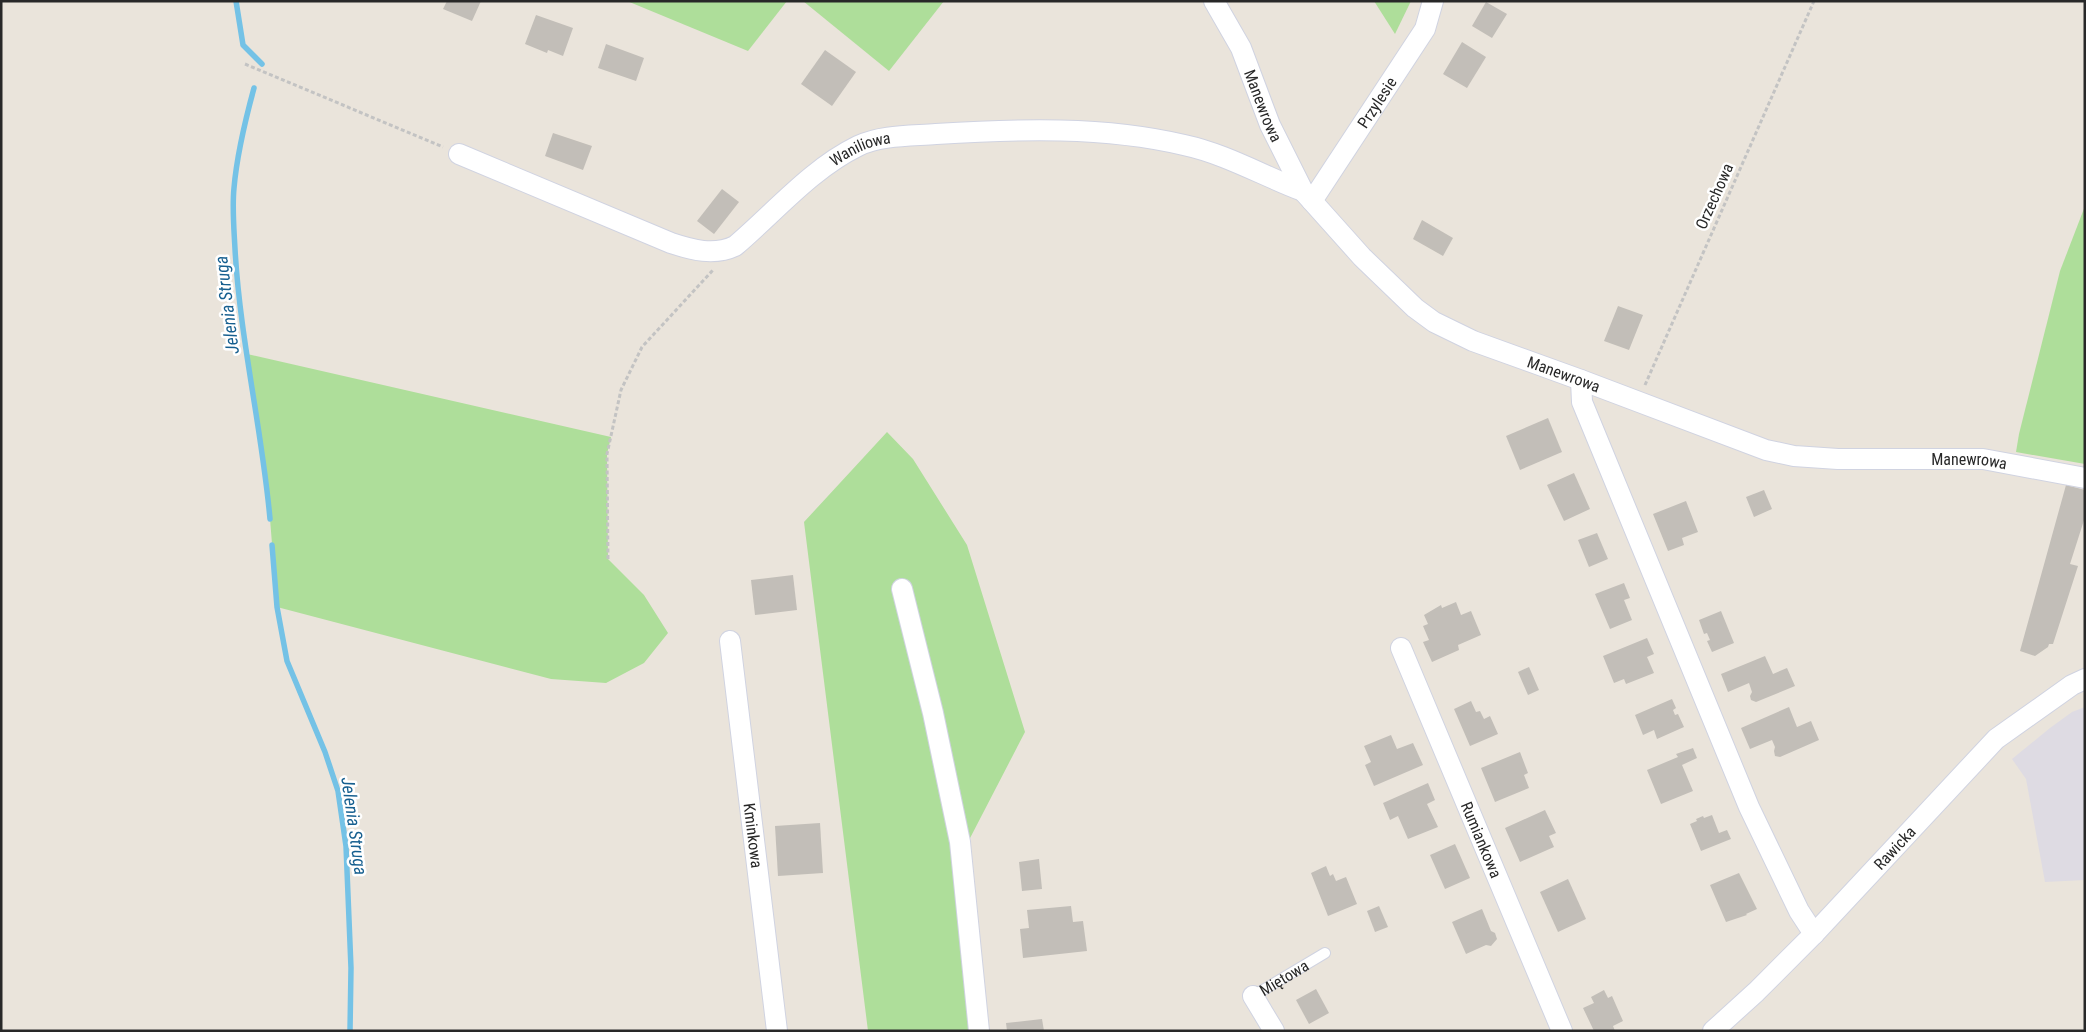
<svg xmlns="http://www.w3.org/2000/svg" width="2086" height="1032" viewBox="0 0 2086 1032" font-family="'Roboto Condensed',sans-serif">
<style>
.industrial{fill:#dedbe3}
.green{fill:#aede9a}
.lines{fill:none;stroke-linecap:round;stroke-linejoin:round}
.stream{stroke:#74c2e6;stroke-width:5.5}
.building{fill:#c2beb8}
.service-casing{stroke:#d0d3e1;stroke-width:12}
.minor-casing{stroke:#d0d3e1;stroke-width:22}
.path{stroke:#c3c3c3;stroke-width:3;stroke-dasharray:4 2.5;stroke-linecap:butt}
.service{stroke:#fff;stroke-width:10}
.minor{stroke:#fff;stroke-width:20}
.labels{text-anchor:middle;stroke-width:5;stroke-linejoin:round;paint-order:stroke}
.street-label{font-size:16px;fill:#282828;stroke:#fff}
.water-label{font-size:18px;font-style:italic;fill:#165f8f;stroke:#fff}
</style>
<rect width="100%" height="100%" fill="#eae4db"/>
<!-- industrial -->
<path class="industrial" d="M2085,707V880L2045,882L2026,779L2012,759L2050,728L2072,712Z"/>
<!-- green -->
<g class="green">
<path d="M627,1H787L748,51Z"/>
<path d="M803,1H944L889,71Z"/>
<path d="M1374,1H1411L1395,34Z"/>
<path d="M2085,206V464L2016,452L2019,434L2060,271Z"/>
<path d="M247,354L611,437L607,454L608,559L644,595L668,633L644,663L606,683L551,679L277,607L266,468Z"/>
<path d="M887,432L913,459L967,545L1025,732L968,842L979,1031H868L804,522Z"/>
</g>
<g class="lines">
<!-- stream -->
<g class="stream">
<path d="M236,1L243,45L262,64"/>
<path d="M254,88C245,121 237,153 234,188C232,208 234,229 235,249C240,340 262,429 270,519"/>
<path d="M272,545L277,607L287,661L325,752L338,791L346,846L351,968L350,1031"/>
</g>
</g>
<!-- building -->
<g class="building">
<path d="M447,1H481L472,21L443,9Z"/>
<path d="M1486,2L1507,14L1492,38L1472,26Z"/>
<path d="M536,15L573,28L563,56L548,50L547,53L525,44Z"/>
<path d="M1462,42L1486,57L1467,88L1443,74Z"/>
<path d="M606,44L644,58L636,81L598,68Z"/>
<path d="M825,50L856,72L832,106L801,84Z"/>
<path d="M553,133L592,146L583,170L545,156Z"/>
<path d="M722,189L739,202L714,234L697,221Z"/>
<path d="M1422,220L1453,238L1443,256L1413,239Z"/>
<path d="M1618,306L1643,315L1629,350L1604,341Z"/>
<path d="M1548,418L1562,452L1520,470L1506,436Z"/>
<path d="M1574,473L1590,509L1564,521L1547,485Z"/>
<path d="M2066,485L2085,490V517L2070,564L2078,566L2053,644H2049L2048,647L2035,656L2020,651Z"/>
<path d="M1764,490L1772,509L1754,517L1746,497Z"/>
<path d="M1686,501L1698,532L1682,538L1684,545L1668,551L1653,514Z"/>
<path d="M1597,533L1608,559L1589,567L1578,540Z"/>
<path d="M793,575L797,610L755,615L751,580Z"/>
<path d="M1624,583L1630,598L1624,600L1632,620L1610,629L1595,594Z"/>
<path d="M1456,602L1461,615L1471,611L1481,635L1458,645L1459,650L1432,662L1423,642L1429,640L1423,626L1428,624L1424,615L1441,605L1442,608Z"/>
<path d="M1721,611L1734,643L1712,652L1707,641L1710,640L1707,633L1704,634L1699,620Z"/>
<path d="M1647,638L1654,654L1647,657L1654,673L1626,684L1624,679L1614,683L1603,656Z"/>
<path d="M1765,656L1773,674L1787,668L1795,686L1756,702L1751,700L1750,696L1752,692L1749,683L1728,692L1721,674Z"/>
<path d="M1529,667L1539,690L1528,695L1518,672Z"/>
<path d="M1672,699L1676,708L1673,710L1675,715L1678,714L1684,727L1657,739L1654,730L1643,735L1635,715Z"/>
<path d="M1471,701L1476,712L1480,711L1484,719L1490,716L1498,734L1470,746L1454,709Z"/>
<path d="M1789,707L1797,727L1811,721L1819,740L1780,757L1775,756L1774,751L1775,747L1772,740L1750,749L1741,728Z"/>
<path d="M1391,735L1397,749L1413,743L1423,765L1374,786L1365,765L1371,762L1364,746Z"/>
<path d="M1693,748L1697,758L1682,765L1693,791L1661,804L1647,770L1678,757L1676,754Z"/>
<path d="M1520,752L1528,773L1524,775L1529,788L1495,802L1481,768Z"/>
<path d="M1428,783L1435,800L1427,804L1438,827L1408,839L1398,816L1390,820L1383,803Z"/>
<path d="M1545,810L1556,833L1549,836L1554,847L1520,862L1505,828Z"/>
<path d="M1712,815L1719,833L1727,830L1731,839L1701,851L1690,824L1697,821L1696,819L1703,816L1704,818Z"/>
<path d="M820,823L823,873L778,876L775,826Z"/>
<path d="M1455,844L1470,878L1445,889L1430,855Z"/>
<path d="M1039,859L1042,889L1022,891L1019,862Z"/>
<path d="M1326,866L1330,876L1333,874L1336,881L1346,877L1357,904L1328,916L1311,873Z"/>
<path d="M1739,873L1757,909L1746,914L1747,915L1726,922L1710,885Z"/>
<path d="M1568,879L1586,919L1558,932L1540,892Z"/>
<path d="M1071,906L1073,922L1083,921L1087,951L1023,958L1020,929L1029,928L1027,910Z"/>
<path d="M1379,906L1388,927L1375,932L1367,911Z"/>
<path d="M1482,909L1491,931L1495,933L1497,939L1491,946L1486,945L1466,954L1452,922Z"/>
<path d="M1316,989L1329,1013L1309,1024L1296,1000Z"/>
<path d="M1604,990L1608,998L1612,996L1623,1021L1613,1026L1615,1031H1594L1583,1008L1594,1003L1591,997Z"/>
<path d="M1042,1019L1044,1031H1007L1006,1023Z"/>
</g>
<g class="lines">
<defs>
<g id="service">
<path id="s1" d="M1253,996L1325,953"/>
</g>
<g id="minor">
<path id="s2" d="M1214,1L1241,48L1270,125L1303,191L1362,257L1415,308L1434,322L1473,341L1581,380L1766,450L1794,456L1838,459H1983L2085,478"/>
<path id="s3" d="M459,154L671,243C692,250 714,256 735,246C775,212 811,169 858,146C881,135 911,136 936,134C1017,129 1104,126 1184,145C1226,154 1263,176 1303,191"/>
<path id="s4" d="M1312,201L1425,29L1433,1"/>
<path d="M1581,380L1582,402L1749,807L1799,911L1814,934"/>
<path d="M902,589L933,713L960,842L979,1031"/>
<path id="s5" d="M730,641L777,1031"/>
<path id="s6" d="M1401,648L1562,1031"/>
<path d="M1253,996L1274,1031"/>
<path id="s7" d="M1713,1031L1756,992L1814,934L1996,739L2072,685L2085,679"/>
</g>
</defs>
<!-- service casing -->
<use href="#service" class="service-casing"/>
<!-- minor casing -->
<use href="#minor" class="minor-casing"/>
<!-- path -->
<g class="path">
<path d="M245,64L443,147"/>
<path d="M1645,385L1814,1"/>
<path d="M608,559L607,454L621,390L642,347L713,270"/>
</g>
<!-- service -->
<use href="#service" class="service"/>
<!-- minor -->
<use href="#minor" class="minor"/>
</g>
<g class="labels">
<!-- street labels -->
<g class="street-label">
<text dy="6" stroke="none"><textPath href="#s4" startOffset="118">Przylesie</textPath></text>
<text dy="6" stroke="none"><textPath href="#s2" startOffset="116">Manewrowa</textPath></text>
<text dy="6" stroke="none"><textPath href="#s3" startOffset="456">Waniliowa</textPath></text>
<text transform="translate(1714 196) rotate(-66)" y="6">Orzechowa</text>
<text dy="6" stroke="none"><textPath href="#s2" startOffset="536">Manewrowa</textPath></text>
<text dy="6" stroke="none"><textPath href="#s2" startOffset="956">Manewrowa</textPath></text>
<text dy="6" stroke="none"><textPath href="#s5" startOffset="196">Kminkowa</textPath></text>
<text dy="6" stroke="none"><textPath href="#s6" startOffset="208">Rumiankowa</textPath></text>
<text dy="6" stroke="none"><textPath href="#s7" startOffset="258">Rawicka</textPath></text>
<text dy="6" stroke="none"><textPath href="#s1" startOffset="36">Miętowa</textPath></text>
</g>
<!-- water labels -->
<g class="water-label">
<text transform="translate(227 305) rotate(-97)" y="6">Jelenia Struga</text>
<text transform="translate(354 826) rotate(82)" y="6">Jelenia Struga</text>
</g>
</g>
<!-- border -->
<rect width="2086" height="1032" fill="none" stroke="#282828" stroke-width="5"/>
</svg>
